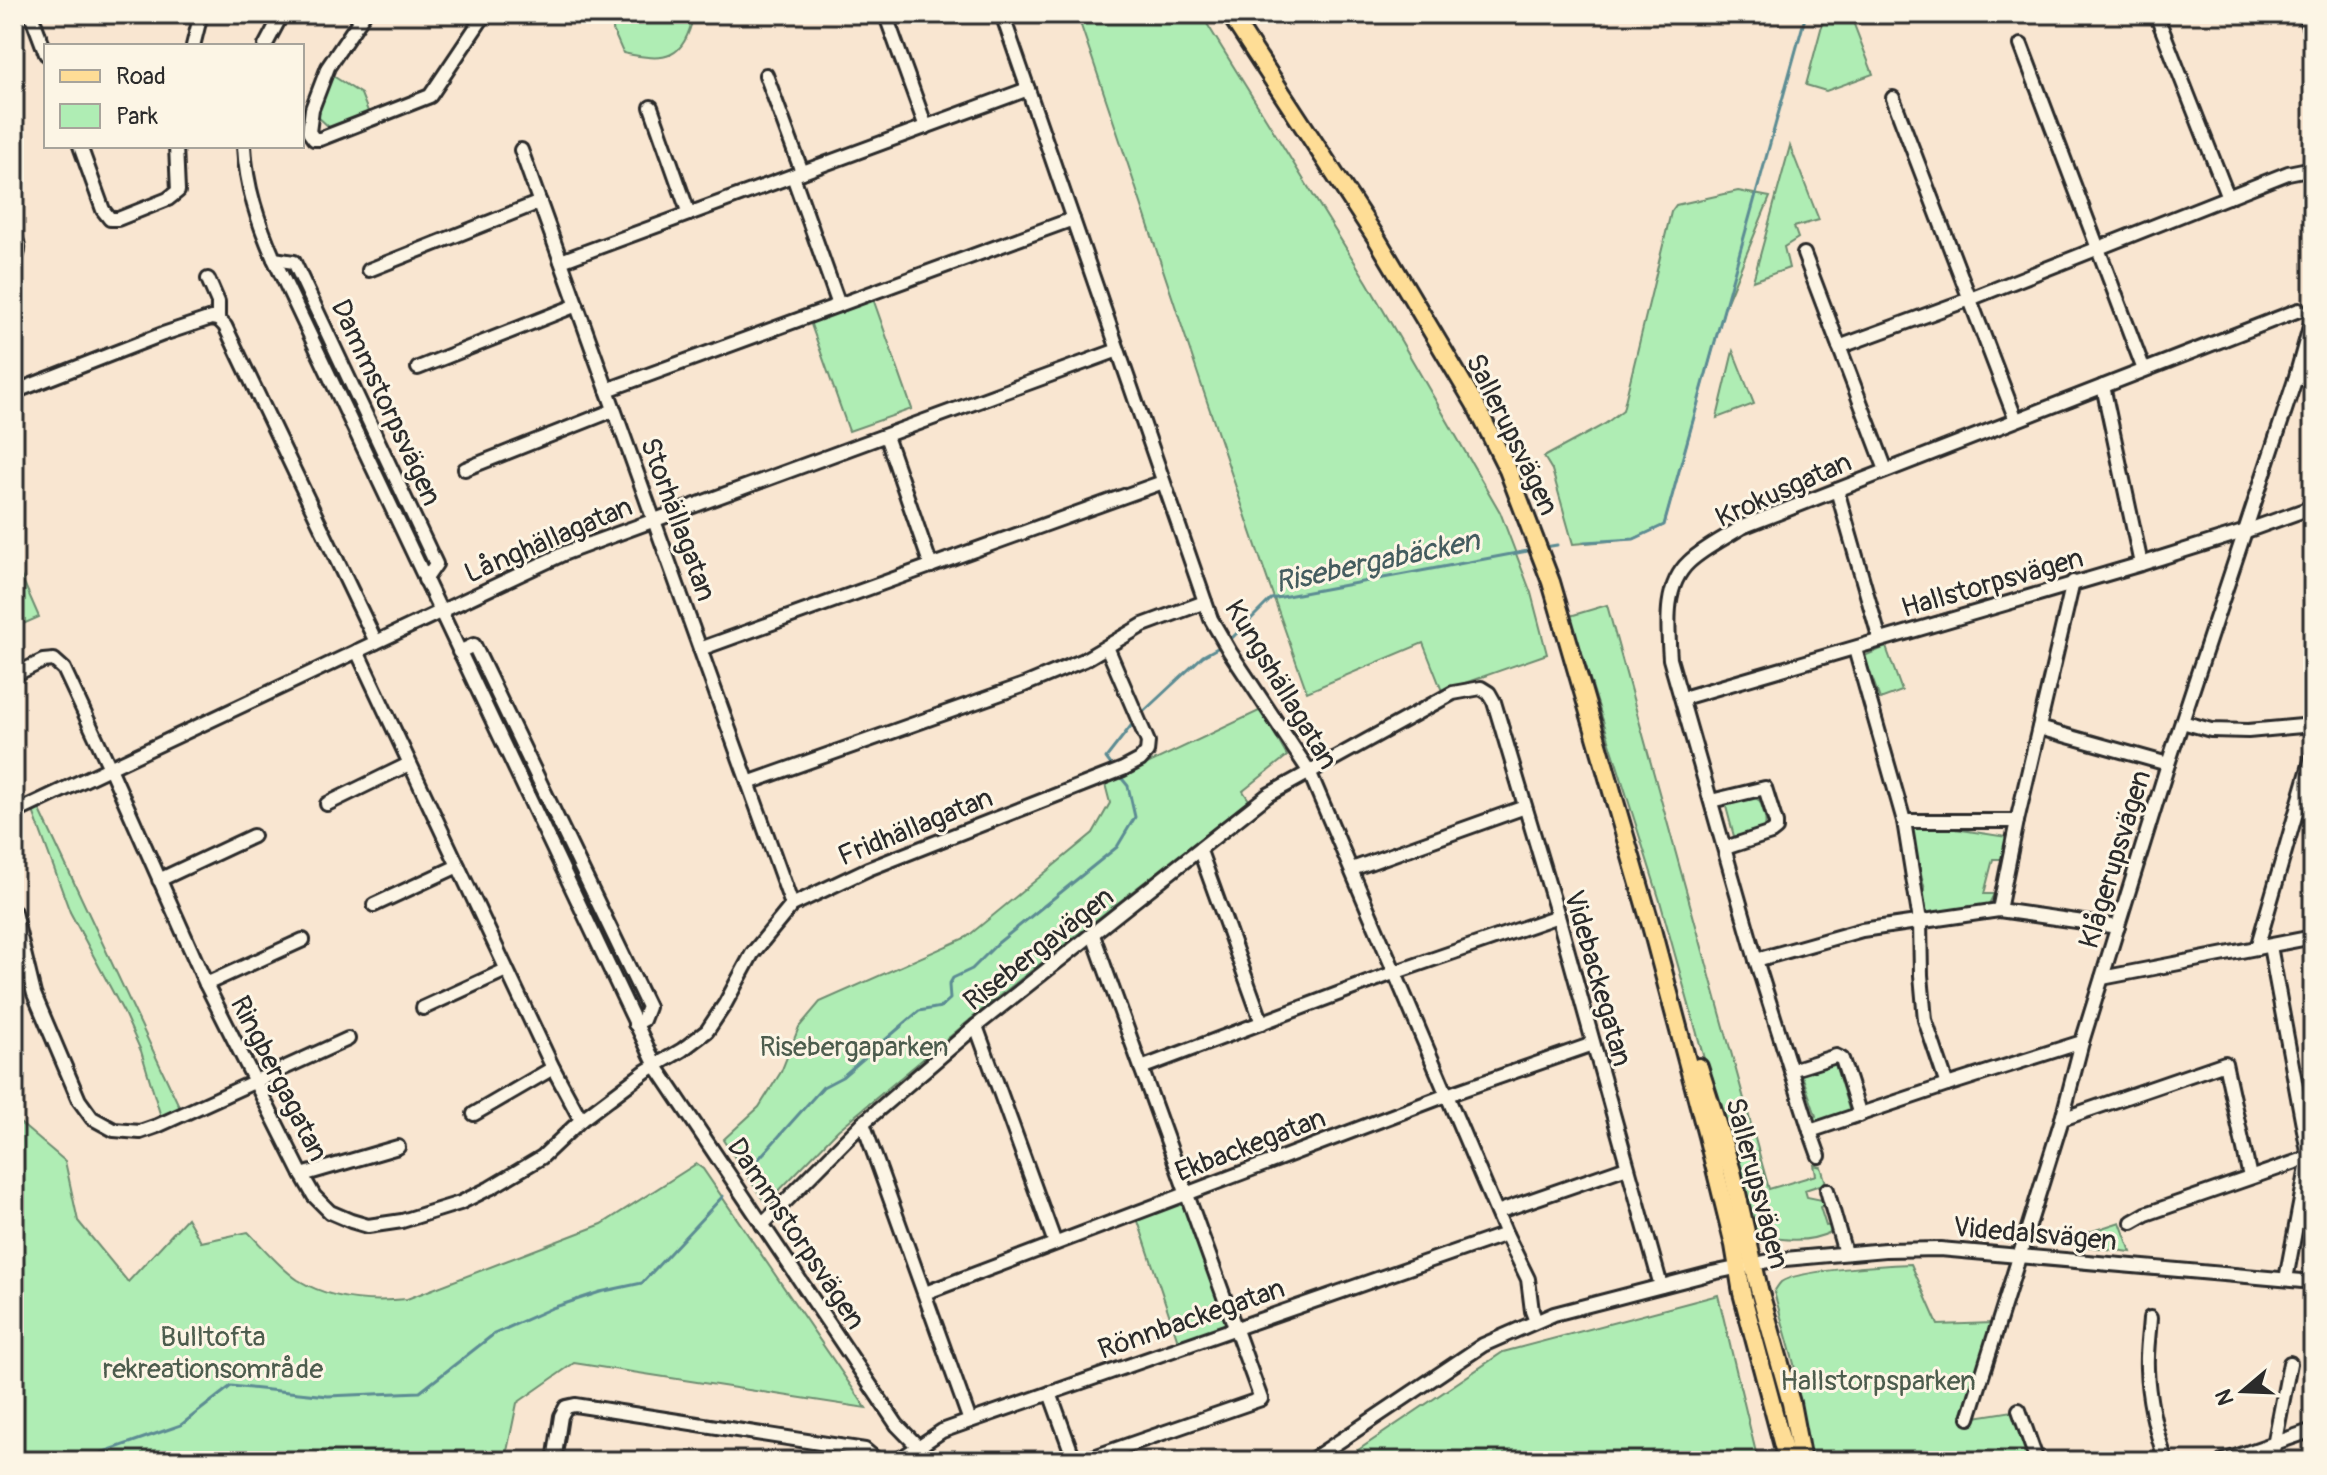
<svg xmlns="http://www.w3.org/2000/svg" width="2327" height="1475" viewBox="0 0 2327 1475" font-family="Pangolin,sans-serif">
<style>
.green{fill:#afedb4;stroke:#6d8c70;stroke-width:2}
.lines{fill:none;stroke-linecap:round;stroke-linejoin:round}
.stream{stroke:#5c8c93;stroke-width:3}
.minor-casing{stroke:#2b2b2b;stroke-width:18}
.major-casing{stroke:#2b2b2b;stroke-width:22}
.minor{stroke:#fcf5e5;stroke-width:12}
.major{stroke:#fedd96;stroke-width:16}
.labels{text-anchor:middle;stroke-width:6;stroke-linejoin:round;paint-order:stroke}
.street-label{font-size:28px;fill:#2b2b2b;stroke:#fcf5e5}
.park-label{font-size:28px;fill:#4c5c4d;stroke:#fcf5e5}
.water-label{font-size:30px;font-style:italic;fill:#445c5f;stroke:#fcf5e5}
</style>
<rect width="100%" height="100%" fill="#f9e6d1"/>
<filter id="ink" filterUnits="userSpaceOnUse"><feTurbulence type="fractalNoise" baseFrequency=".0125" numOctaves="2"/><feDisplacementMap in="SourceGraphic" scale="16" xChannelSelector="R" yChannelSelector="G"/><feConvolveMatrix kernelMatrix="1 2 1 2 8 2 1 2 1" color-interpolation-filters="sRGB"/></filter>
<g filter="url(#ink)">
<!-- green -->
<g class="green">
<path d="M614,14H694C683,61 666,62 623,53L613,30Z"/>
<path d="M1077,14H1201L1367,282L1500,512L1531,593L1547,654L1442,691L1423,643L1307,692C1226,467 1155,240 1077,14Z"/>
<path d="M1825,14H1850L1873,74L1826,91L1806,85Z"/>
<path d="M330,74L361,94L369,114L330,128L317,116Z"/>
<path d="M1790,146L1819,220L1794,227L1798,238L1784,247L1789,268L1753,281Z"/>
<path d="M1738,191L1770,197L1725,306L1664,525L1634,539L1573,544L1552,470L1544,457L1605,424L1623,410L1671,212L1676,205Z"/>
<path d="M871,293L912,409L849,431L808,316Z"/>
<path d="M1733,351L1754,404L1717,418Z"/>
<path d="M14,560L39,617L14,628Z"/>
<path d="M1607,605L1769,1189L1816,1175L1814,1165L1821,1167L1826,1183L1805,1190L1807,1197L1827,1201L1828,1204L1820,1207L1826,1226L1834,1225L1831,1232C1807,1244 1780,1240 1755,1234V1227L1739,1164L1731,1150L1713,1091L1660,901L1570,616Z"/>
<path d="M1886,647L1902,691L1880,699L1864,656Z"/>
<path d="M1261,710L1287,756L1243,791L1249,800L989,1004L838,1130L766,1204L723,1140L759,1107L781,1072L799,1027L820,1002L967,937L1093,833L1110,803L1105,784Z"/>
<path d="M1750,795L1760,801C1763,811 1769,822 1763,831L1735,840L1725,803Z"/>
<path d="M39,808L180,1108L161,1117L141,1051L124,1013L70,912L33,811Z"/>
<path d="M1910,827L1955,829L2007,837L2003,859H1993L1984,894H1994L1987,908L1929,914L1923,908L1918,891L1925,890L1916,853L1911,854Z"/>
<path d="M1828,1062L1835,1064L1849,1109L1845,1116L1813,1124L1809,1119L1816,1116L1803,1078L1796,1080L1798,1071Z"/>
<path d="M14,1118L65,1161L78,1221L128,1282L187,1218L201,1242L248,1232C262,1246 281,1269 298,1280C331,1300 369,1303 407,1299L602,1224L696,1164L703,1169L866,1408L574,1363L517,1403L505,1461H14Z"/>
<path d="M1182,1201L1227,1324L1178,1341L1137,1218Z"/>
<path d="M2120,1222L2131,1252L2084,1246V1243L2062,1241Z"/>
<path d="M1911,1264L1938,1325L1992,1323L1961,1416L1969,1418L2019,1410L2037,1461H1806L1794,1364L1774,1292C1776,1289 1778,1285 1781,1282C1797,1270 1887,1265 1911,1264Z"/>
<path d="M1718,1295L1758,1461H1342L1503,1352Z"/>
</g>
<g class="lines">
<!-- stream -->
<g class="stream">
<path d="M1584,542L1634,539L1664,525L1806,14"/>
<path d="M1545,547L1557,545"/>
<path d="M1228,642L1271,599L1533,550"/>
<path d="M1142,713L1203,656L1221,646"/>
<path d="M1115,770L1106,758L1134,722"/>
<path d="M746,1173L823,1087L842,1077L919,1011L941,1007L950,999L949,985L953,978L972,969L998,943L1117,847L1135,817L1128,786L1119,775"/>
<path d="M78,1461L181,1425L231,1386L328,1396L420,1392L494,1334L552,1308L600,1292L642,1283L723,1196"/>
</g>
<defs>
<g id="minor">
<path d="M31,14L46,54"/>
<path d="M364,14L328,67L312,109L309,132L314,139H320L430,96L485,14"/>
<path d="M1002,14L1211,619L1230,652L1309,771L1506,1234L1528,1279L1532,1311L1536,1321"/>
<path d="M2156,14L2228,197"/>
<path d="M2304,14L2313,37"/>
<path d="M886,16L926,127"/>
<path d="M2021,45L2144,370"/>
<path d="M193,46L201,14"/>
<path d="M265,46L282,14"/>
<path d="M766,75L802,172"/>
<path d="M1893,98L2016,420"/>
<path d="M651,107L689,214"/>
<path d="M80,146L103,210L110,219H118L168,199L178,191L176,146"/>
<path d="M244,146C246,187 258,222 274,259L656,1066L897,1425L932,1461"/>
<path d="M521,150L792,905"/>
<path d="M793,176L839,305"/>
<path d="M14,235C18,244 21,250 14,259"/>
<path d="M1804,254L1886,470"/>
<path d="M274,259L294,262L436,564L425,580"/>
<path d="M561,261L1028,89"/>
<path d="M369,270L540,202"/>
<path d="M208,279L218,302V319L225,326L376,642"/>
<path d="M1839,347L1970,299L2288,173L2313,168"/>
<path d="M418,368L577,305"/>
<path d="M2295,380L2313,376"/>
<path d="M2103,386L2141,564"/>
<path d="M607,390L1073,219"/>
<path d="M14,392L163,334L211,318L218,319"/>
<path d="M886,436L931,566"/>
<path d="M465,469L614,410"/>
<path d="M1837,490L1880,640"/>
<path d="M700,649L1163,482"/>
<path d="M1855,649L1904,821L1920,921L1921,975L1925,1020L1947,1085"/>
<path d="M357,651L553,1068L581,1120"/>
<path d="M459,652L474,645L648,1007L643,1020L635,1024"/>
<path d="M14,675L43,661L54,660L64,669L110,768L206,984L302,1175L314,1196L330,1212L351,1221L368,1226L402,1221L460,1203L490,1188L542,1157L581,1120L646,1071L682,1050L707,1031L725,1004L752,954L792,905L868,869L1123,769L1140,760L1147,752L1148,742L1107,647"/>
<path d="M1683,698L2141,564L2246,531L2313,507"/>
<path d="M2182,722L2211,730L2248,731L2313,725"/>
<path d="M2039,728L2168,764"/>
<path d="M748,783L1024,685L1084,660L1143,625L1205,602"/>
<path d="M1711,801L1765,788L1776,823V829L1771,833L1725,848"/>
<path d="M327,804L409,764"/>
<path d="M14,813L565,553L1118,350"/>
<path d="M1904,821H2017"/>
<path d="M1200,851L1262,1023"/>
<path d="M1352,869L1525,807"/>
<path d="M159,880L253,836"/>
<path d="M374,905L458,866"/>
<path d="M1999,910L2017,821L2073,582"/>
<path d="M14,912L34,994L79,1100L92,1118L114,1130L140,1132L157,1126L348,1039"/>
<path d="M2270,946L2309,1157L2286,1279"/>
<path d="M2257,948L2313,754"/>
<path d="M1756,960L1862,930L1999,910L2118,927"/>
<path d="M2102,978L2313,937"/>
<path d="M206,984L303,940"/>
<path d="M423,1008L506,970"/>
<path d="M976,1026L1055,1243"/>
<path d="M1141,1068L1396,972L1558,916"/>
<path d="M1791,1070L1836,1056L1842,1059L1860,1115"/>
<path d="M474,1114L553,1068"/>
<path d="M2062,1119L2225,1063L2250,1177"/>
<path d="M863,1123L970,1421"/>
<path d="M1810,1131L1947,1085L2082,1042"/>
<path d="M1819,1156L1810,1131L1756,960L1670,659C1668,627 1663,586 1689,562C1704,548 1725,538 1742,527L2299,310"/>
<path d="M302,1175L398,1147"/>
<path d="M1827,1190L1845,1253"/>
<path d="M1497,1212L1627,1167"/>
<path d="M2132,1222L2146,1214L2313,1156"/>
<path d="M762,1225L863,1123L976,1026L1268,795L1453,693L1481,688L1489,693L1494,702L1558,916L1661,1286"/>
<path d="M925,1293L1447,1095L1593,1044"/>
<path d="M2150,1318C2149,1335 2146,1352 2147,1369C2148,1399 2156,1432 2166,1461"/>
<path d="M1050,1393L1071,1451L1077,1460H1085L1261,1399L1093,935"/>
<path d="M2019,1410L2037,1461"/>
<path d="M1969,1418L2062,1119L2082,1042L2168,764L2295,380L2313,316"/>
<path d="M554,1461L561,1416L566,1407L575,1405L865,1450L878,1461"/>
<path d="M897,1461L942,1431L970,1421L1506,1234"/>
<path d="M1310,1461L1483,1345L1554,1314L1712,1273L1774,1260L1885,1250L1940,1249L2313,1282"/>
<path d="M2223,1461L2313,1430"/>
<path d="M2271,1461L2290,1363"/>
</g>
<g id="major">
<path d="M1230,14L1377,239L1475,404L1508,470L1551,582L1650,922L1707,1136L1734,1245L1742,1293L1787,1461"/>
<path d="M1699,1067L1732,1171L1759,1289L1791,1403L1802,1461"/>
</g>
</defs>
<!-- minor casing -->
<use href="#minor" class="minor-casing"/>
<!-- major casing -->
<use href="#major" class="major-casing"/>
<!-- minor -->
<use href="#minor" class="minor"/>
<!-- major -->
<use href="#major" class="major"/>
</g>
</g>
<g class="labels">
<!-- street labels -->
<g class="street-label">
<text transform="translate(387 402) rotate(65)" y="10">Dammstorpsvägen</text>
<text transform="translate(1513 434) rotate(64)" y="10">Sallerupsvägen</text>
<text transform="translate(1783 489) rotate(-24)" y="10">Krokusgatan</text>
<text transform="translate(679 519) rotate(70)" y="10">Storhällagatan</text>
<text transform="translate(548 539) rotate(-23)" y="10">Långhällagatan</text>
<text transform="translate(1992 582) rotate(-16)" y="10">Hallstorpsvägen</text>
<text transform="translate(1282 684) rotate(59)" y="10">Kungshällagatan</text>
<text transform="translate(915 826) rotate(-22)" y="10">Fridhällagatan</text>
<text transform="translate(2114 859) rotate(-73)" y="10">Klågerupsvägen</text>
<text transform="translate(1038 948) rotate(-38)" y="10">Risebergavägen</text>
<text transform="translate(1599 978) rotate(74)" y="10">Videbackegatan</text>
<text transform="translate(280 1078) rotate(63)" y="10">Ringbergagatan</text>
<text transform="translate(1250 1144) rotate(-21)" y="10">Ekbackegatan</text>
<text transform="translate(1758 1183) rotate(75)" y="10">Sallerupsvägen</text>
<text transform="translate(797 1233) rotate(56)" y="10">Dammstorpsvägen</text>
<text transform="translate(2035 1233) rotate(5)" y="10">Videdalsvägen</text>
<text transform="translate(1191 1318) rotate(-19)" y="10">Rönnbackegatan</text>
</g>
<!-- park labels -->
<g class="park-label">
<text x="854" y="1056">Risebergaparken</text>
<text x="213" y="1346">Bulltofta<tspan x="213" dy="32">rekreationsområde</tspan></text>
<text x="1878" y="1390">Hallstorpsparken</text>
</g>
<!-- water labels -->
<g class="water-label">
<text transform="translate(1377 561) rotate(-12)" y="10">Risebergabäcken</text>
</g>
</g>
<!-- margin -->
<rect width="2327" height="1475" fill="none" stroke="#fcf5e5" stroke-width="48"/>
<rect x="24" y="24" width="2279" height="1427" fill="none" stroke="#2b2b2b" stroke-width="3" filter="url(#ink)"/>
<!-- legend -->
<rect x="44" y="44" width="260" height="104" fill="#fcf5e5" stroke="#a8a49b" stroke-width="2"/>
<rect x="60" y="70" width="40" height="12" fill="#fedd96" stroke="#a8a49b" stroke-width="2"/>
<text x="116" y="84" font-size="24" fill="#2b2b2b">Road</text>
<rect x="60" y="104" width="40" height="24" fill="#afedb4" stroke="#a8a49b" stroke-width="2"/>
<text x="116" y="124" font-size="24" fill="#2b2b2b">Park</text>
<!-- north arrow -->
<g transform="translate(2243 1391) rotate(251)" stroke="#fcf5e5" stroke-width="6" paint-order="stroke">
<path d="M0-6L14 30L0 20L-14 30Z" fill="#2b2b2b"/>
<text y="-12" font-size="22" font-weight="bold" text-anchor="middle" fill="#2b2b2b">N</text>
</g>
</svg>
